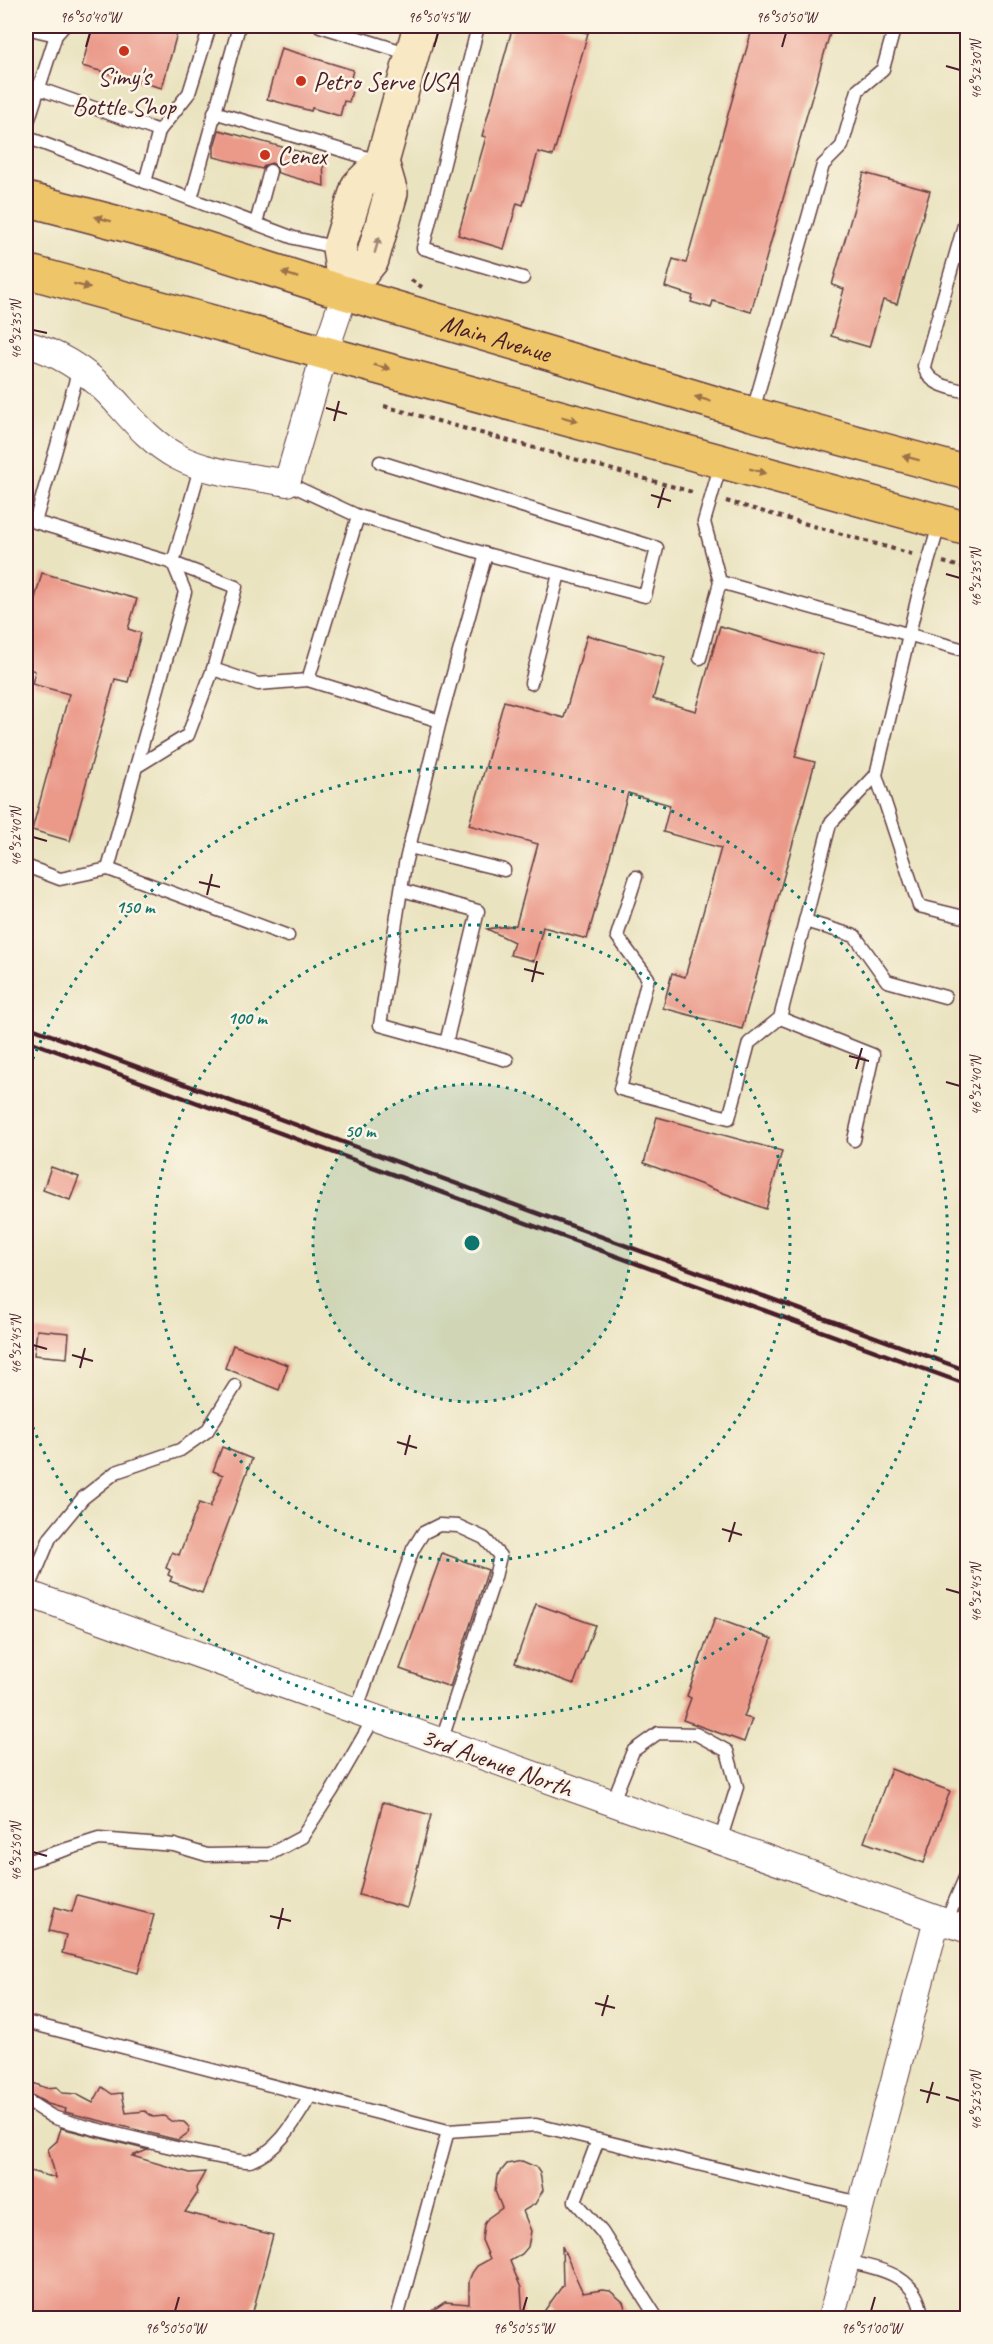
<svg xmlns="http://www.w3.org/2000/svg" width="993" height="2344" viewBox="0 0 993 2344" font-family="Caveat,sans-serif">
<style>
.building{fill:#eb9a8a}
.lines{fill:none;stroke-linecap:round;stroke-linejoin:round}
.lane-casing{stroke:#623c41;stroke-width:15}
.street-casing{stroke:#623c41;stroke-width:28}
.secondary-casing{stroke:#623c41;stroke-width:36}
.primary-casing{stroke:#623c41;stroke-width:36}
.path{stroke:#623c41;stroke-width:4;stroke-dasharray:4.5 4.5;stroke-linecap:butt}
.lane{stroke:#fff;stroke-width:12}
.street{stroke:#fff;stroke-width:26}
.secondary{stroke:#f8e8c3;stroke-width:33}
.primary{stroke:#eec569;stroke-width:33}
.rail{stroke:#4a1f2b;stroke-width:4.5}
.oneway{fill:#9c724a}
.oneway2{fill:#a18477}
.ticks{fill:none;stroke:#4a1f2b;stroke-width:2}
.ring{fill:none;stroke:#0f766e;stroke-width:3;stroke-dasharray:3 6}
.poi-dot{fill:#c8321e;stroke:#fcf5e5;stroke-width:2}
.labels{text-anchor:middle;stroke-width:5;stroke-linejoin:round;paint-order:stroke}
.poi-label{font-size:26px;fill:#4a1f2b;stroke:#fcf5e5;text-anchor:start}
.street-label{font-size:26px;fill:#4a1f2b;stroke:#fcf5e5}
.centre{fill:#0f766e;stroke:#fcf5e5;stroke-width:3}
.ring-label{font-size:18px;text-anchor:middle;font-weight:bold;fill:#0f766e;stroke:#fcf5e5;stroke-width:5;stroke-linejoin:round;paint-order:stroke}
.neatline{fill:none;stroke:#4a1f2b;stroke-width:2}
.ticks-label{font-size:15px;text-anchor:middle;fill:#4a1f2b}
</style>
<rect width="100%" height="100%" fill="#fcf5e5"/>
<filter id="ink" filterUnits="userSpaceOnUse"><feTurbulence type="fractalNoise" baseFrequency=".0167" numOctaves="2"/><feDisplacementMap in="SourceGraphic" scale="12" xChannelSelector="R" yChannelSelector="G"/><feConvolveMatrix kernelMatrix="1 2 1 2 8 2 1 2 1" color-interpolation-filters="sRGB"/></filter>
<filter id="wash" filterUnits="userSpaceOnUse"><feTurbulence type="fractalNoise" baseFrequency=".008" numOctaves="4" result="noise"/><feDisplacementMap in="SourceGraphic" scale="24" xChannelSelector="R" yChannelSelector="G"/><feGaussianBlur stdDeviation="1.35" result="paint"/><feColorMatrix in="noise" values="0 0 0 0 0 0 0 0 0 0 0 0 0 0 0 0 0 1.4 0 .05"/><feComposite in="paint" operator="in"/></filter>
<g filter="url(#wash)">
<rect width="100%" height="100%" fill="#eae3c0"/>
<g id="blocks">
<!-- building -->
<g class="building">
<path d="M93,26H179L162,88L82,66Z"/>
<path d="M513,26H560L588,33L553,156L538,152L523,205L517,203L504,249L458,235L486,137L482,136Z"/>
<path d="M753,26H832L751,312L713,301L711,308L691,302L693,296L665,287L673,259L686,263Z"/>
<path d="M281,48L353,70L350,82L354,83L349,102L344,101L340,116L312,108L311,111L267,99Z"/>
<path d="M219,130L323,158L324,186L278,173L276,166L272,163L265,165L262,169L214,157V147Z"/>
<path d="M864,173L930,191L897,304L883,300L869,347L831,336L844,289L832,285Z"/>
<path d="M42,573L137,599L128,629L141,633L128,682L115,679L70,841L32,830L69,694L32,684L35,671L26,668V631Z"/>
<path d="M720,626L823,655L795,757L815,762L742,1029L663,1008L672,973L685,977L721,848L663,832L670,805L628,793L587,939L543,927L534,961L510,955L514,942L487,929L516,925L538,844L469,825L504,701L564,718L587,635L665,657L653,699L696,711Z"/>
<path d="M657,1117L782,1151L766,1209L644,1163Z"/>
<path d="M51,1167L79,1177L70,1200L43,1190Z"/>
<path d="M37,1330L69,1333L67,1358L34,1355Z"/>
<path d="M233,1345L288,1365L279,1390L225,1368Z"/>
<path d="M222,1447L252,1459L202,1593L170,1581L172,1577L168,1575L170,1570L166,1568L172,1552L179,1555L199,1503L210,1507L223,1475L213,1471Z"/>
<path d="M442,1553L488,1570L450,1687L400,1669Z"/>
<path d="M536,1604L595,1625L574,1684L515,1663Z"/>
<path d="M715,1618L772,1639L744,1717L752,1719L744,1742L683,1720L691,1698L687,1696Z"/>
<path d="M891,1769L950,1791L924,1863L864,1842Z"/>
<path d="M383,1802L431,1815L407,1908L359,1895Z"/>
<path d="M77,1895L154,1915L138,1973L62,1953L66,1935L49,1931L55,1907L72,1912Z"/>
<path d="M33,2083L46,2088L57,2087L63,2093L76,2094L93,2103L102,2087L112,2094L122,2093L126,2113L145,2111L153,2117L164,2116L171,2121L184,2122L189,2127L188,2133L178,2140L65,2112L66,2109L48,2104L26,2092L28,2086Z"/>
<path d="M61,2128L148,2150L132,2156L190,2173L205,2172L196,2188L197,2194L185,2212L273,2235L251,2319H26V2170L56,2178L48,2149L57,2141Z"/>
<path d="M522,2161L536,2167L540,2173L543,2190L535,2204L523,2211L531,2231L528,2247L522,2254L510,2261L521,2288L523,2319H419L445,2302L469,2304V2281L472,2273L477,2266L490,2259L482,2240L484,2225L488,2218L502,2208L495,2191L497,2176L507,2164Z"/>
<path d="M562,2246L583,2293L602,2290L610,2291L623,2302L629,2319H552L545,2310L563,2285Z"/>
</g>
</g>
</g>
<g filter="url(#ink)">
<use href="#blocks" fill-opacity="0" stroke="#623c41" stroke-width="1.5"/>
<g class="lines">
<defs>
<g id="lane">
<path d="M320,26L410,54"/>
<path d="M478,26L423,248L523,278"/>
<path d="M26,28L56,35"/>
<path d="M26,84L159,131L145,182"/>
<path d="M214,112L378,161"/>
<path d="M26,128L56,35L64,26"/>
<path d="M159,131L189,93L210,26"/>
<path d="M26,137L294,238L338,248"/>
<path d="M191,199L239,26"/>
<path d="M968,211L924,366C928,385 951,388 968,392"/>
<path d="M256,223L270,171"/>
<path d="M79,369L35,522L173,563L200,468"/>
<path d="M752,414L823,165L842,146L858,90L883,69L895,26"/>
<path d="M721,463L704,522L720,582L968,651"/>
<path d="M287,483L358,516L486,554L645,596L657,548L380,462"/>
<path d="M358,516L308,680L440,721"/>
<path d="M486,554L440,721L405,864L380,1025L507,1060"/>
<path d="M173,563L236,587L213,669L258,684L308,680"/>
<path d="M700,658L720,582"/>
<path d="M531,683L559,574"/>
<path d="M136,767L185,592L173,563"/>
<path d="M876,775L919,906L968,918"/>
<path d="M409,847L504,870"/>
<path d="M26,866L60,879L108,869L288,936"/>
<path d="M108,869L136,767L188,735L213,669"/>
<path d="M636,877L617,936L648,978L620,1089L729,1118L749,1043L780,1018L830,824L876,775L918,596L940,522"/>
<path d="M402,890L478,911L446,1043"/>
<path d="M805,921L855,936L887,981L945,997"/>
<path d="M780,1018L873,1055L854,1140"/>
<path d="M27,1593L50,1538L83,1498L116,1472L180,1450L207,1431L235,1386"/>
<path d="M356,1711L413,1549L423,1533L439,1525L458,1526L484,1538L500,1556L495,1577L441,1742"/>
<path d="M612,1803L633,1751L658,1733L696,1734L727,1751L737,1787L720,1841"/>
<path d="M26,1862L99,1839L174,1845L207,1855L270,1854L302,1837L332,1791L374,1718"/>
<path d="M946,1922L968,1871"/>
<path d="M26,2022L448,2131L536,2125L860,2203"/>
<path d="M26,2100C34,2105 44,2112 53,2117C72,2124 239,2165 250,2161C280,2150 295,2121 311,2095"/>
<path d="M598,2140L575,2201L602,2232L657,2318"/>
<path d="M845,2261C881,2269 919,2275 922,2318"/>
<path d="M397,2318L448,2131"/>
</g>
<g id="street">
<path d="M26,344C56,352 85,370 108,393C129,415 148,441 176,456C209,474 250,476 287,483L325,352L345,293"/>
<path d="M26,1593L968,1930"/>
<path d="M831,2318L937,1919"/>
</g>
<g id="secondary">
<path d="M345,293L339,248L358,186L382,162L420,26"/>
<path d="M345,293L372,260L391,193L382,162"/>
</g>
<g id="primary">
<path id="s1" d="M26,199L160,234L345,293L545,352L752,414L968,473"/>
<path d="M26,271L968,529"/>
</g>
</defs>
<!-- lane casing -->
<use href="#lane" class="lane-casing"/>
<!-- street casing -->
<use href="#street" class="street-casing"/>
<!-- secondary casing -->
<use href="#secondary" class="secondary-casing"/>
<!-- primary casing -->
<use href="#primary" class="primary-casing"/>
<!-- path -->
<g class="path">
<path d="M411,280L422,287"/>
<path d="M384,406L696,493"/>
<path d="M726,501L915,555"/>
<path d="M943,562L968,569"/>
</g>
<!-- lane -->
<use href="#lane" class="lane"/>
<!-- street -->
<use href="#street" class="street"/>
<!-- secondary -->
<use href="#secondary" class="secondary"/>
<!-- primary -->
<use href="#primary" class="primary"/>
<!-- rail -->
<g class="rail">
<path d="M26,1026L968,1371"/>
<path d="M26,1040L968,1385"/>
</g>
</g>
<!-- one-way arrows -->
<defs><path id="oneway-solid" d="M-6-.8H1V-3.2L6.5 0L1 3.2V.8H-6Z" transform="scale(1.5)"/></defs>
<g class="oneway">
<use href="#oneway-solid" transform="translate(103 219) rotate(-165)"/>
<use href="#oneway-solid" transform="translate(290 275) rotate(-162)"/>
<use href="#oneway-solid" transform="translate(82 286) rotate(15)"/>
<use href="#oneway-solid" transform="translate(382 367) rotate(15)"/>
<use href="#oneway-solid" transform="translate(703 399) rotate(-164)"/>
<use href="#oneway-solid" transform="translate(570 419) rotate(15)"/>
<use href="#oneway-solid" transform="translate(911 458) rotate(-165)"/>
<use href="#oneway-solid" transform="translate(758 471) rotate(15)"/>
</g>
<use class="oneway2" href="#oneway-solid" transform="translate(377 245) rotate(-74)"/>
</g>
<!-- ticks -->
<path class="ticks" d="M86,47L90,33M434,47L438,33M782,47L786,33M946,66L960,70M33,330L47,333M326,408L347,414M334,421L339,401M651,495L671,501M658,508L664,488M946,574L960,578M33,837L47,841M199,882L220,887M207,895L212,874M524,969L544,974M532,982L537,961M849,1056L869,1061M856,1069L862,1048M946,1082L960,1086M33,1345L47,1349M72,1355L93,1361M80,1368L85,1348M397,1442L417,1448M405,1455L410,1435M722,1529L742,1535M729,1542L735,1522M946,1589L960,1593M33,1852L47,1856M270,1916L291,1921M278,1929L283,1908M595,2003L615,2008M602,2016L608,1995M920,2090L940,2095M946,2097L960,2101M927,2103L933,2082M175,2311L179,2297M523,2311L527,2297M871,2311L875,2297"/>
<!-- distance rings -->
<circle cx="472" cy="1243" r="159" fill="#0f766e" fill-opacity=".12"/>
<g class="ring">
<circle cx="472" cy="1243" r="159"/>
<circle cx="472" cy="1243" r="318"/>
<path d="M26 1076A476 476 0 1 1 26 1410"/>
</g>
<!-- markers -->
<g class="poi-dot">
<circle cx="124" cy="51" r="6"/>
<circle cx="301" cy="81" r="6"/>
<circle cx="265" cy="155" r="6"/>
</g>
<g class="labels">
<!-- poi labels -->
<g class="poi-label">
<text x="124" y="85" text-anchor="middle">Simy's<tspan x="124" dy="30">Bottle Shop</tspan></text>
<text x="313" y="90">Petro Serve USA</text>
<text x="277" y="164">Cenex</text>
</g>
<!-- street labels -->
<g class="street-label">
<text dy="9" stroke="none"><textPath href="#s1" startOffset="490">Main Avenue</textPath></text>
<text transform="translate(497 1762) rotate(20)" y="9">3rd Avenue North</text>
</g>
</g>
<circle cx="472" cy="1243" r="9" class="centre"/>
<g class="ring-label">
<text x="135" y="913">150 m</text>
<text x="247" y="1024">100 m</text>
<text x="360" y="1137">50 m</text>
</g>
<!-- margin -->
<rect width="993" height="2344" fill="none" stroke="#fcf5e5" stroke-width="66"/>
<rect x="33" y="33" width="927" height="2278" class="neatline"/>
<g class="ticks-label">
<text x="90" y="22">96°50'40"W</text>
<text x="438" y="22">96°50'45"W</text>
<text x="786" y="22">96°50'50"W</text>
<text transform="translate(976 70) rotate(-90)" y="5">46°52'30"N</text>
<text transform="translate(16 330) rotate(-90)" y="5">46°52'35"N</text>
<text transform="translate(976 578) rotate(-90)" y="5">46°52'35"N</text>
<text transform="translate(16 837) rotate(-90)" y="5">46°52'40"N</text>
<text transform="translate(976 1086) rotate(-90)" y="5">46°52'40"N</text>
<text transform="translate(16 1345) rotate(-90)" y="5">46°52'45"N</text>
<text transform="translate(976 1593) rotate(-90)" y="5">46°52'45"N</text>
<text transform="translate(16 1852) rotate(-90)" y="5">46°52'50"N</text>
<text transform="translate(976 2101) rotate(-90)" y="5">46°52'50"N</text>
<text x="175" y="2333">96°50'50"W</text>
<text x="523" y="2333">96°50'55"W</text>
<text x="871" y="2333">96°51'00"W</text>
</g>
</svg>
